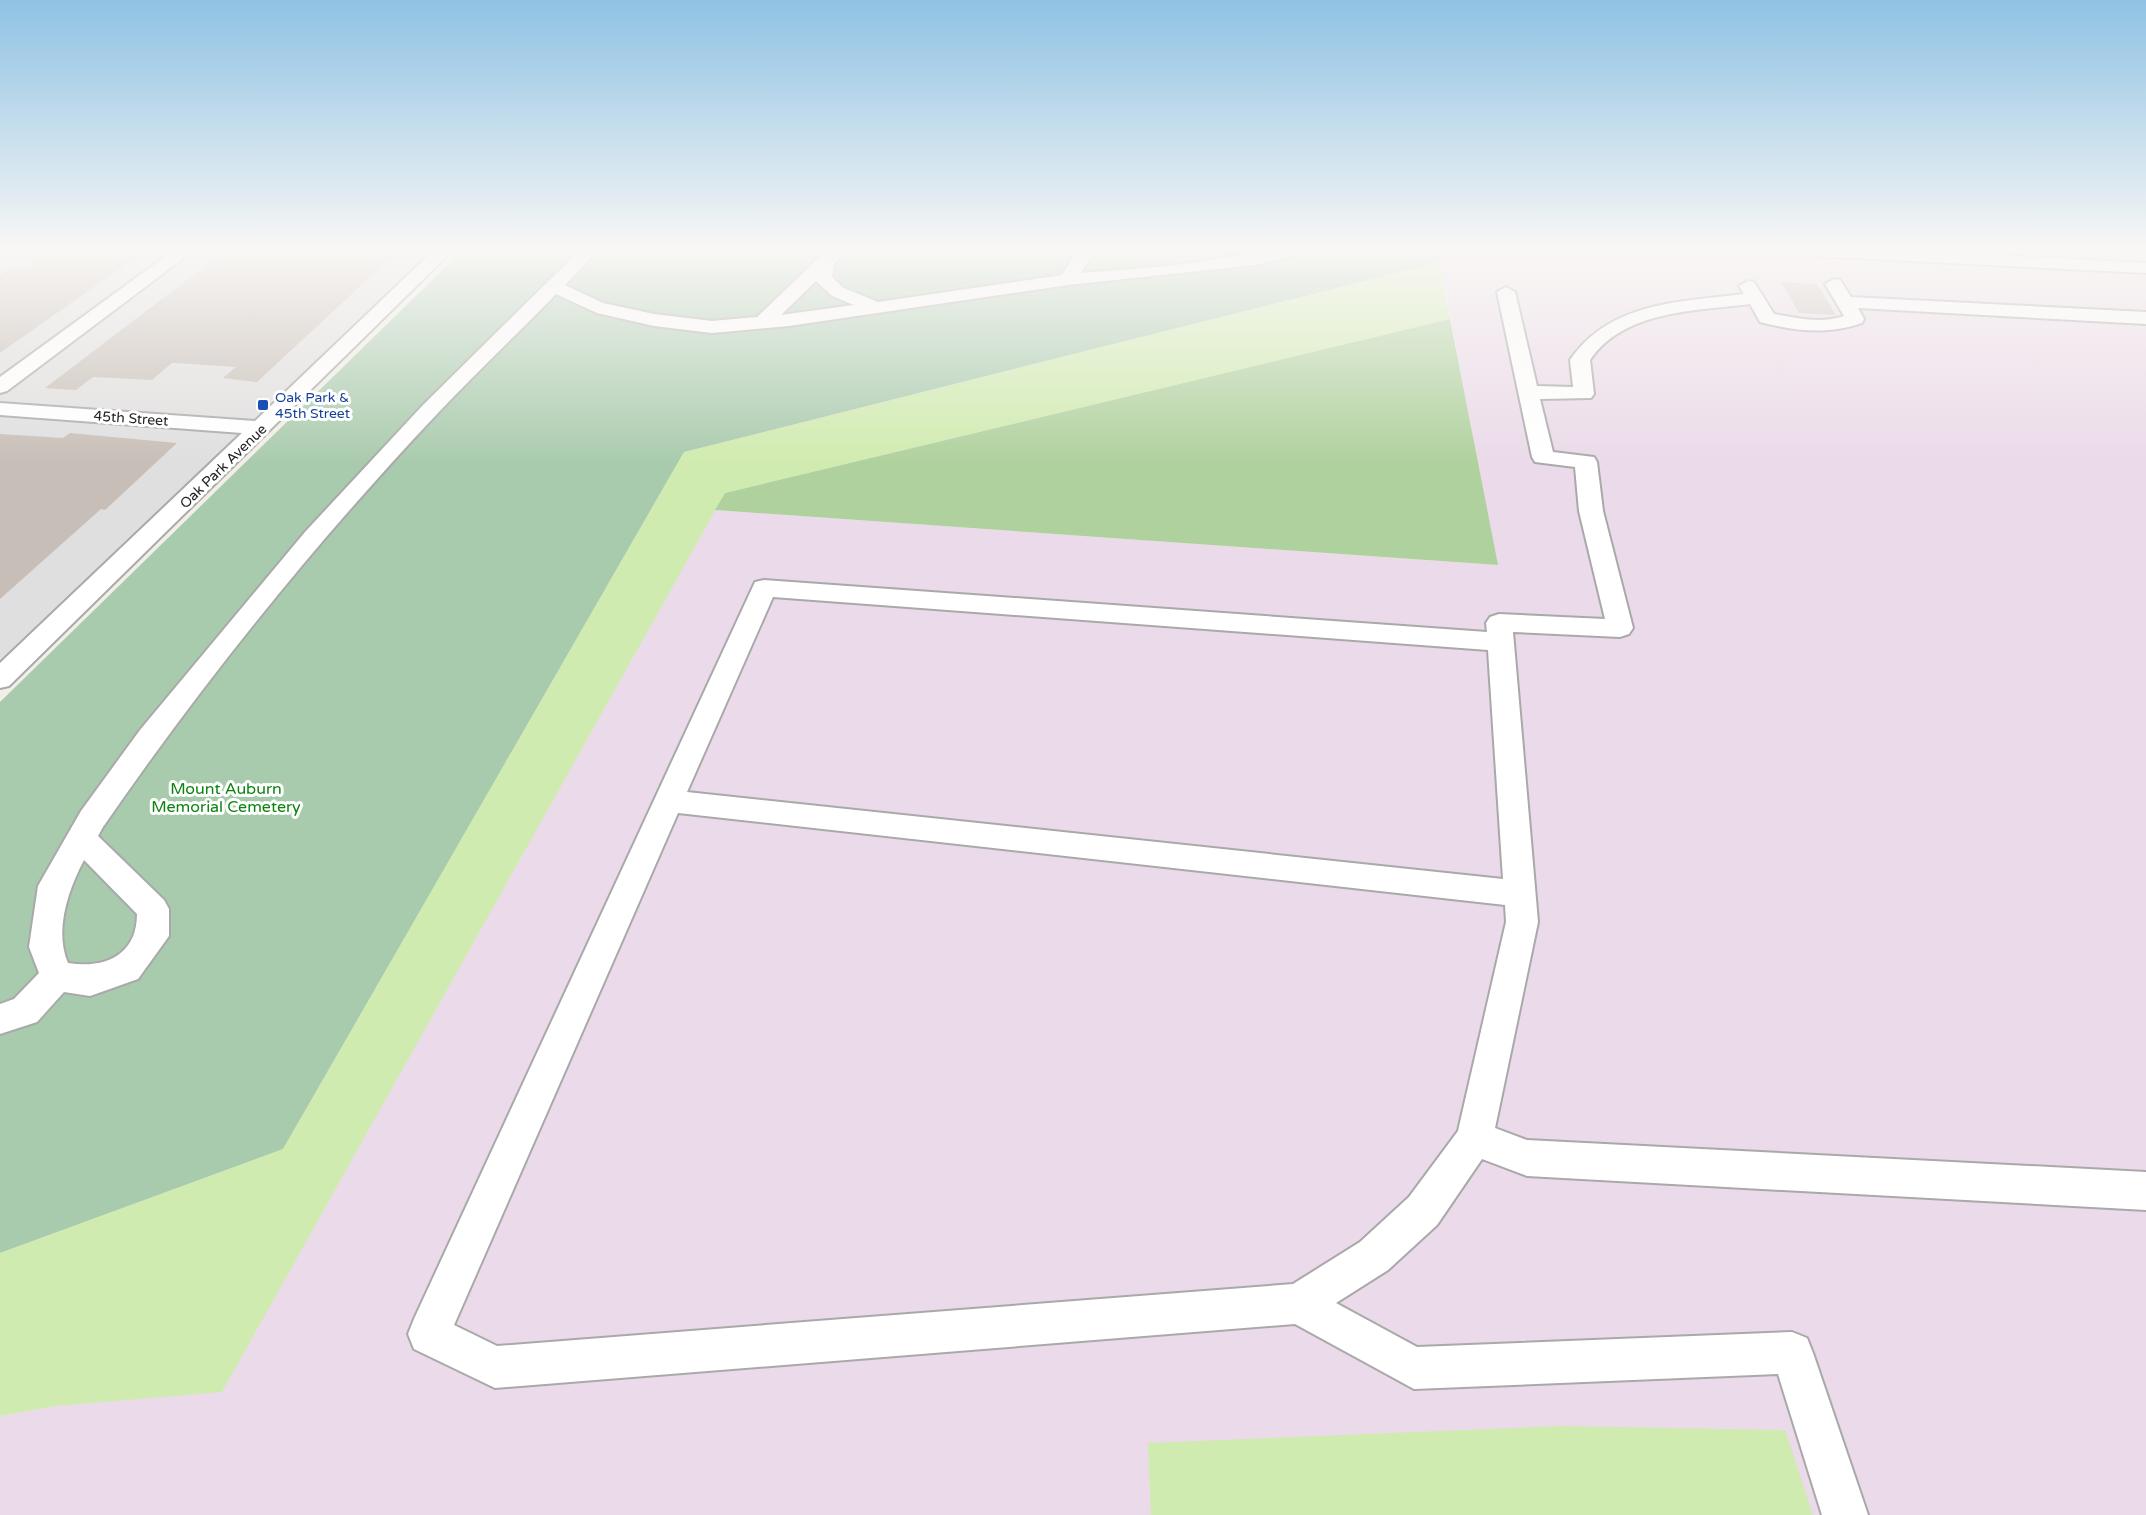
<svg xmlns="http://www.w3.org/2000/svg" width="2146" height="1515" viewBox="0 0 2146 1515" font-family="'Varela Round',sans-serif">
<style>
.residential{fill:#e0dfdf}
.industrial{fill:#ebdae9}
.grass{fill:#d0ebaf}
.forest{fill:#afd19d}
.cemetery{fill:#a9cbad}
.building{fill:#c7beb7}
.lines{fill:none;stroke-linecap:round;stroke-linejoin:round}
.minor-casing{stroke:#a9a9a9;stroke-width:4}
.minor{fill:#fff;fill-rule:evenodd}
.transit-dot{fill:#1a4fb4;stroke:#fff;stroke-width:2}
.labels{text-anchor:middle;stroke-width:6;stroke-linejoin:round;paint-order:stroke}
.far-transit-label{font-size:14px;fill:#164399;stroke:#fff;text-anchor:start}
.far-street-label{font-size:14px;fill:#222;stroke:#fff}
.park-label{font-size:16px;fill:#0c830f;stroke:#fff}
</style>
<rect width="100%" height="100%" fill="#f2eee8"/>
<!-- residential -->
<g class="residential">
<path d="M437,251L258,422L0,404V252Z"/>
<path d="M0,415L247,433L0,668Z"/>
</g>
<!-- industrial -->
<path class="industrial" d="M1438,251H2146V1515H0V1416L56,1406L222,1391L715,510L1497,565Z"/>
<!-- grass -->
<g class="grass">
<path d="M1440,262L1450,319L725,493L222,1392L56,1406L0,1416V1253L283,1149L684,452Z"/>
<path d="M1561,1426L1785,1430L1813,1515H1151L1148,1443Z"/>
</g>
<!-- forest -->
<path class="forest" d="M1450,319L1498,565L715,510L725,493Z"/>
<!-- cemetery -->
<path class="cemetery" d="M462,251H1438L1440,262L684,452L283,1149L0,1253V702Z"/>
<!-- building -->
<g class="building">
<path d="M31,251H145L0,353V275L11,268L31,269Z"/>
<path d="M225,251L281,255L286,251H398L257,382L223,378L236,367L176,363H172L152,380L93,377L76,390L45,388Z"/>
<path d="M1781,282L1817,284L1836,315L1799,313Z"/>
<path d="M70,433L177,443L105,510L101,509L0,599V434L63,438Z"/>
</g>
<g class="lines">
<defs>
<g id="minor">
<path d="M173,251H193L7,391L0,393V377Z"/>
<path d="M433,251H452L9,686L0,688V663L242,433L0,415V403L255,421Z"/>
<path d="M579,251H597L565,285L603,303L654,314L712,321L757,317L826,251H845L834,264L832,277L844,288L878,302L1062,275L1077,251H1094L1081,273L1169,266L1268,251H1300L1298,255L1255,265L1068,285L789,326L712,333L654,326L597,313L556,294C517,334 476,373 437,414C316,542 203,682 103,827L98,836L164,900L169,909V936L138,979L90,996L64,992L37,1022L0,1034V1004L14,999L39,973L29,947L38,886L81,811L140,730L305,532L423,405ZM816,281L832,296L854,305L781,315ZM84,860L137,914C137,955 105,969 68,963C54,931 68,890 84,860Z"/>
<path d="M1805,251H1926L2146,263V273L1813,256Z"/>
<path d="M1834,279L1840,280L1851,297L2146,312V324L1858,308L1864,319L1862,323C1827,335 1795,331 1760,322L1750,304C1696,311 1624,310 1590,360L1594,394L1591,398L1540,399L1553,452L1594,457L1597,462L1603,511L1633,628L1629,634L1620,637L1513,632L1538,922L1495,1128L1527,1140L2146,1172V1210L1527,1176L1482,1159L1437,1225L1388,1270L1336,1303L1417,1347L1792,1332L1807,1338L1813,1353L1868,1515H1822L1778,1374L1414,1389L1295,1324L495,1388L414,1349L408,1334L414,1319L755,582L764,580L1487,632L1486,623L1490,617L1499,614L1605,619L1579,511L1575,467L1535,462L1532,457L1497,292L1506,287L1515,292L1537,386L1573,387L1570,360C1610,302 1679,302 1744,294L1739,286L1748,281L1754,282L1774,314C1797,318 1821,324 1844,316L1825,284ZM773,597L1488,650L1503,879L687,792ZM678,813L1505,905L1506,922L1458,1131L1409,1197L1360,1242L1293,1284L497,1346L454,1325Z"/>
</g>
</defs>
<!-- minor casing -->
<use href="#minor" class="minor-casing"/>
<!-- minor -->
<use href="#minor" class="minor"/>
</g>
<!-- sky -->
<linearGradient id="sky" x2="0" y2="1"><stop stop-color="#8fc2e4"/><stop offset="0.54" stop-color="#f9f7f5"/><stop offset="1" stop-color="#f9f7f5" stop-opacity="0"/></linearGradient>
<rect width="2146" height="464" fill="url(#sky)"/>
<!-- markers -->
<rect class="transit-dot" x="257" y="399" width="12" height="12" rx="3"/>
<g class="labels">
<!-- far-transit labels -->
<g class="far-transit-label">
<text x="275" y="402">Oak Park &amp;<tspan x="275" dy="16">45th Street</tspan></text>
</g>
<!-- far-street labels -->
<g class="far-street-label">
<text transform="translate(131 418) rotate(4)" y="5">45th Street</text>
<text transform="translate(223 466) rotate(-44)" y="5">Oak Park Avenue</text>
</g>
<!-- park labels -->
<g class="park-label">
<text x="226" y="794">Mount Auburn<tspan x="226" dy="18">Memorial Cemetery</tspan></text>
</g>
</g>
</svg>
